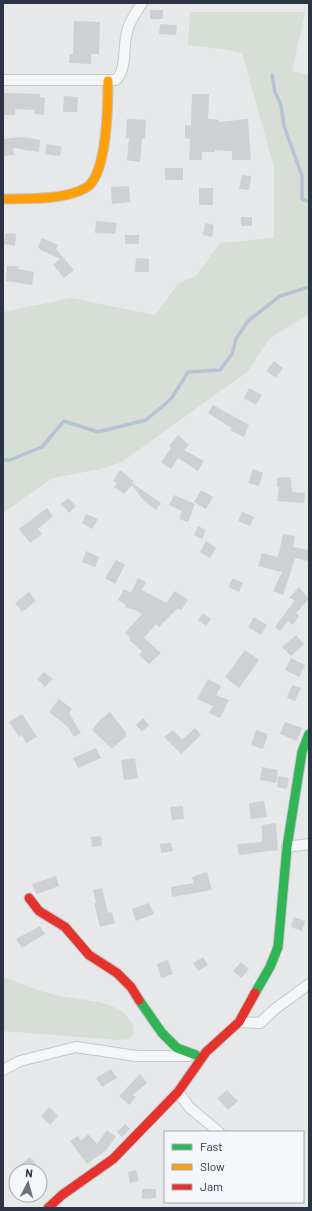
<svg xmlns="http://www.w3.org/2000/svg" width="312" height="1211" viewBox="0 0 312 1211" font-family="Barlow,sans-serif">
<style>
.green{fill:#d6ded6}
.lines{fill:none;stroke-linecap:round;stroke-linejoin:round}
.stream{stroke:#b4c4d5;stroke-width:3.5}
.building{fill:#ced0d3}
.street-casing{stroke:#c4c6c8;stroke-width:12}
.fast-casing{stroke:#c4c6c8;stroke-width:11}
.slow-casing{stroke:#c4c6c8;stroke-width:11}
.jam-casing{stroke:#c4c6c8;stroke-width:11}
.street{stroke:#f5f6f7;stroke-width:10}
.fast{stroke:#30b455;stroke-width:9}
.slow{stroke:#ff9f0a;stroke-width:9}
.jam{stroke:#e5322d;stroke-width:9}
</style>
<rect width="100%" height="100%" fill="#e6e8ea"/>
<!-- green -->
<g class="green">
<path d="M190,12H305L292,71L309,75V314L270,338L248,371L122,462L101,469L52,478L3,513V312L71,298L155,315L178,284L197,275L220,243L274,238V167L242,53L222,49L188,45Z"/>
<path d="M3,977C20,983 38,991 55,995C78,1001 114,998 129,1019C134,1026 135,1031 130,1039L119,1040L3,1031Z"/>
</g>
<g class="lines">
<!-- stream -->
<g class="stream">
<path d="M272,75L275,92L281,105L284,126L302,176V199L309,202"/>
<path d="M3,460H10L42,447L64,421L98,432L146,420L171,399L188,372L220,370L232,354L236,339L248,321L280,296L309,287"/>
</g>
</g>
<!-- building -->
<g class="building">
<rect x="150" y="10" width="13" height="9"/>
<path d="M74,21L100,22L99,54H91V64L69,63L70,54H73Z"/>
<path d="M160,24L177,25L176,35L159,34Z"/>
<path d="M3,93L40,94V97L45,98L44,115L34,114V110L15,109V115H3Z"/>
<path d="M192,94H209L208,119L219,120V122L248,119L251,160H232V151L215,150V152H202V160H189L190,139L185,138V125L191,126Z"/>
<path d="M64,96L78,97L77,112H63Z"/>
<path d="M127,119L146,120L145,139H142L140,162L127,160L129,138H126Z"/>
<path d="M22,137L40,140L39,152L13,148L14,155L3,156V139Z"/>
<path d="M47,144L62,147L60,156L45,154Z"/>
<rect x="165" y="168" width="18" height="12"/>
<path d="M242,175L251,176L249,190L239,189Z"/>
<path d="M129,186L130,202L112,204L111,187Z"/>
<rect x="199" y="188" width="14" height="17"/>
<rect x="241" y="217" width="11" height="9"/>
<path d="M96,221L117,223L115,234L95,233Z"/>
<path d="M205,223L214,225L212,237L203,235Z"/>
<path d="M6,233L16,234L15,246L4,244Z"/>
<rect x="125" y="235" width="14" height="9"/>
<path d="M42,238L58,245L56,249L74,270L64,278L53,265L60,259L41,250L38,247Z"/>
<path d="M136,258L149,259V272H135Z"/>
<path d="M7,266H19V269L34,272L32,285L6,281Z"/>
<path d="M274,361L283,368L276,378L266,371Z"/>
<path d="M249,388L262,395L256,405L244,398Z"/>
<path d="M213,405L249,425L244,437L230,430L232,428L208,413Z"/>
<path d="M178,435L189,445L184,450L204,461L198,471L178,458L171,469L161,462L171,448L169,446Z"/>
<path d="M253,469L263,473L259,486L248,483Z"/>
<path d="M120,470L134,481L132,483L161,503L156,510L143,500L132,485L124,494L114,487L117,483L113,481Z"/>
<path d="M291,477L292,492L305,493L304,503L277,501L279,487H277V478Z"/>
<path d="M201,490L213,497L206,509L194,502Z"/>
<path d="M174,495L195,504L188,522L179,519L182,511L169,505Z"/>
<path d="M68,498L76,506L69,513L61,504Z"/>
<path d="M47,508L53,516L38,529L42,534L30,543L19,529Z"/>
<path d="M242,512L254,517L250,526L238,521Z"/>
<path d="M86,514L98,519L92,529L82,523Z"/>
<path d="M198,526L206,530L202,539L194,535Z"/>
<path d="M283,534L295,536L293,547L309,550V555L308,561L295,558L283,595L273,591L282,572L258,566L262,553L278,557Z"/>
<path d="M206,541L216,548L210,558L200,552Z"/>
<path d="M86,551L99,557L95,567L82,562Z"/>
<path d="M116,560L125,565L115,584L105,578Z"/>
<path d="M138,578L146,582L142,590L166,603L175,591L188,600L181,610L178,608L159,627L156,624L144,638L161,653L149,664L139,655L142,651L129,640L130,638L125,633L142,614L133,609V610L125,607L126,605L118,600L124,589L131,593Z"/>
<path d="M233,578L243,583L239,592L228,587Z"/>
<path d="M299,587L309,599L296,613L299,616L293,625L288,621L280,631L275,627L295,600L289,598Z"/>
<path d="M29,592L36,601L22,612L15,603Z"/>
<path d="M203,613L211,619L206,626L198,620Z"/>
<path d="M254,617L267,625L261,635L248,627Z"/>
<path d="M296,635L304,644L291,656L282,647Z"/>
<path d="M245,650L259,660L239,688L225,677Z"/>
<path d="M291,658L305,665L299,677L285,670Z"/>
<path d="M44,672L53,679L45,687L37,679Z"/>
<path d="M208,679L221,686L216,695L229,700L220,718L209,713L213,706L197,699Z"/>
<path d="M292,685L301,688L295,701L287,698Z"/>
<path d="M59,699L72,709L69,713L81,733L74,737L68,727L49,712Z"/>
<path d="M110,712L126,733V736L112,749L92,730L100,720Z"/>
<path d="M22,714L37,737L26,743L22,735L19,737L9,722Z"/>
<path d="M143,718L149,725L142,732L136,725Z"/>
<path d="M285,722L302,728L297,741L280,734Z"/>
<path d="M195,728L201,735L181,754L164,737L173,730L182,740Z"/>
<path d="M256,730L268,734L263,749L251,745Z"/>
<path d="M96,748L101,758L78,768L73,758Z"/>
<path d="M135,758L138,778L124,780L121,760Z"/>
<path d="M262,767L278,770L276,783L260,780Z"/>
<path d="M278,776L289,778L287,789L277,787Z"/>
<path d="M264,801L267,817L251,819L249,803Z"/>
<path d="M183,806L184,819L172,820L170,807Z"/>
<path d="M276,823L278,850L239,855L237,844L262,842V825Z"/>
<path d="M101,836L102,846L92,847L91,837Z"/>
<path d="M171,843L173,851L161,853L160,844Z"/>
<path d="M207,872L212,890L172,897L171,887L194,883L192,877Z"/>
<path d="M56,876L59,886L37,894L35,891L32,884Z"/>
<path d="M102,888L108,913L112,912L115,923L100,927L94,903H96L93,890Z"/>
<path d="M149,903L154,914L136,921L132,909Z"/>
<path d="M294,917L305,921L302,931L291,927Z"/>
<path d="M40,926L45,934L22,948L16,939Z"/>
<path d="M203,957L208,965L198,971L193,963Z"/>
<path d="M168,960L173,974L161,978L157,964Z"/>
<path d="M241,962L249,969L241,978L233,971Z"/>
<path d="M111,1069L117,1078L102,1087L96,1078Z"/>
<path d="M140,1074L147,1083L133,1095L136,1097L129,1105L119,1096Z"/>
<path d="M227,1090L238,1101L228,1110L217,1098Z"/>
<path d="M49,1107L58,1116L50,1125L41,1116Z"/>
<path d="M125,1124L130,1129L122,1137L117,1132Z"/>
<path d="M107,1130L116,1137L105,1151L87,1164L70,1141L78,1136L81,1141L88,1134L97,1144Z"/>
<path d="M30,1157L41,1171H12Z"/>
<path d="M136,1170L139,1181L130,1183L128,1172Z"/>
<path d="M142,1189H156V1198L142,1199Z"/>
</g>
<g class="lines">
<defs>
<g id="street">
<path d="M3,80H116C128,68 122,44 128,28C131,19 137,11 142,3"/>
<path d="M287,847L309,844"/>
<path d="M239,1022L260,1023L275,1009L309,984"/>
<path d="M3,1070L20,1061L76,1047L136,1056H189"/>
<path d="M178,1092L190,1108L219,1132"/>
</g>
<g id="fast">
<path d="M255,993L270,967L278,947L287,847L302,752L309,734"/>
<path d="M139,1000L162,1033L177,1048L196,1055"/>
</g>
<path id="slow" d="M3,199C27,199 67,200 87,187C107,174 108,104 108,81"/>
<g id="jam">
<path d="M29,898L39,911L65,927L89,955L117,973L131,987L139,1000"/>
<path d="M48,1208L62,1195L113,1159L178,1092L206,1052L239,1022L255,993"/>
</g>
</defs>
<!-- street casing -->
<use href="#street" class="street-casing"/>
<!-- fast casing -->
<use href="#fast" class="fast-casing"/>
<!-- slow casing -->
<use href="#slow" class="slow-casing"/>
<!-- jam casing -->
<use href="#jam" class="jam-casing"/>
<!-- street -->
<use href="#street" class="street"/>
<!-- fast -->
<use href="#fast" class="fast"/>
<!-- slow -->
<use href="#slow" class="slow"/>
<!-- jam -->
<use href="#jam" class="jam"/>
</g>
<!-- border -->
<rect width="312" height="1211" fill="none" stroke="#2b3445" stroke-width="8"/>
<!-- legend -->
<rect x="164" y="1131" width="140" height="72" fill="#f4f6f9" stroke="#a4a8b1"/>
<rect x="172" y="1144" width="20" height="6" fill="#30b455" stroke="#a4a8b1"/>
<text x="200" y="1151" font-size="12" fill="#2b3445">Fast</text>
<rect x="172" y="1164" width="20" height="6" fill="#ff9f0a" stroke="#a4a8b1"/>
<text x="200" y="1171" font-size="12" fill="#2b3445">Slow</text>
<rect x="172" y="1184" width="20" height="6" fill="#e5322d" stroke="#a4a8b1"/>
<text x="200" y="1191" font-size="12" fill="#2b3445">Jam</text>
<!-- north arrow -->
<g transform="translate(28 1183) rotate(6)"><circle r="19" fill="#f4f6f9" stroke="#a4a8b1"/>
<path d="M0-3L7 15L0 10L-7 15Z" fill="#6c737f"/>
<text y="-6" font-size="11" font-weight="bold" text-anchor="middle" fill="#2b3445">N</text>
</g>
</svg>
